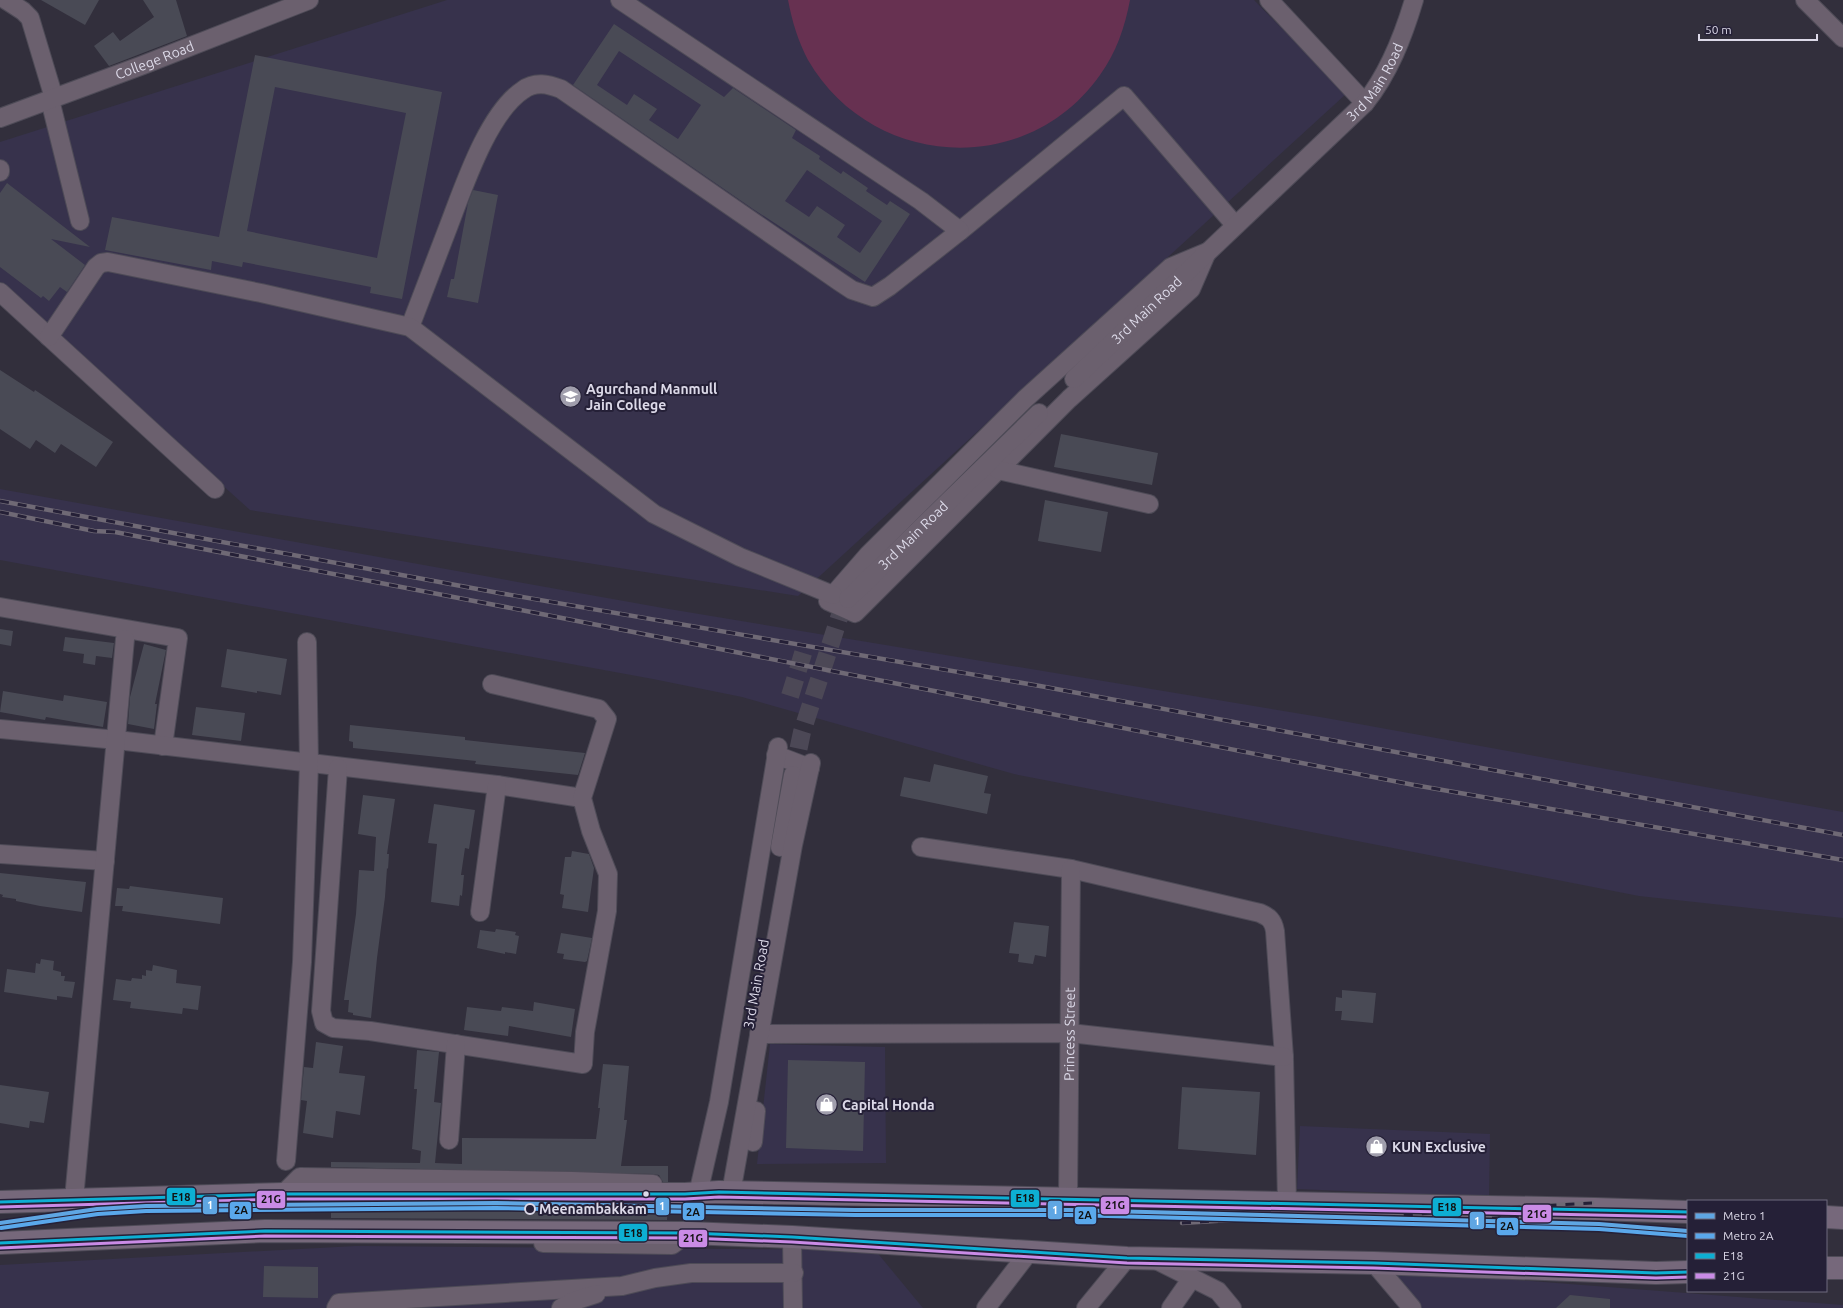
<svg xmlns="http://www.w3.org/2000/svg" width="1843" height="1308" viewBox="0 0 1843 1308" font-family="Ubuntu,sans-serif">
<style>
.built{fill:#37324c}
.green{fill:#673151}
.building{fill:#494a55;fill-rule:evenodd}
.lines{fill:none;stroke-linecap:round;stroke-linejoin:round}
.minor-tunnel{stroke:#4c4856;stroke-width:18;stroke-dasharray:18 9;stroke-linecap:butt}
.minor-casing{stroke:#4e4b57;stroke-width:20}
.major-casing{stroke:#4e4b57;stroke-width:24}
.minor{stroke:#6b606e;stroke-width:18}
.major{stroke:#76687b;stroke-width:22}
.rail-casing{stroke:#6f6975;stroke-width:4.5}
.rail{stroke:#252037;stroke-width:3;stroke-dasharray:9;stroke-linecap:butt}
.bus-1-casing{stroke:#252037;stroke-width:6}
.bus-2-casing{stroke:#252037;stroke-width:6}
.bus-1{stroke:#0dafd3;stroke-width:3}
.bus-2{stroke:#ca8be6;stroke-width:3}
.metro-1-casing{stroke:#252037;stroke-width:7}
.metro-2-casing{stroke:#252037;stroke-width:7}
.metro-1{stroke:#5fa6e3;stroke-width:4}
.metro-2{stroke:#5aa8eb;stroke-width:4}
.bus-dot{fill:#dcd9e8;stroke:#252037;stroke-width:1.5}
.stop-dot{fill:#252037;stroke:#dcd9e8;stroke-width:2}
.labels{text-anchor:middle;stroke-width:4;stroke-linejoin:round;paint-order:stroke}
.street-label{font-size:14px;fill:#dcd9e8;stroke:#252037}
.poi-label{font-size:14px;font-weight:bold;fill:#dcd9e8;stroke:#252037;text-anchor:start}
.stop-label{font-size:14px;font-weight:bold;fill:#dcd9e8;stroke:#252037;text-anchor:start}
.line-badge{stroke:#252037;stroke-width:1.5}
.badge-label{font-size:11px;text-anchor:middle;font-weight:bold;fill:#fff}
.pale-badge-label{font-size:11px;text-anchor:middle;font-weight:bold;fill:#111}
</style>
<rect width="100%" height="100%" fill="#322f3c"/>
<!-- built -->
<g class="built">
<path d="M447,0H1254L1346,94L798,596L250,510L0,285V142Z"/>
<path d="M0,489L663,608L1326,718L1843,812V918L1639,896L1014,774L742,697L653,679L0,560Z"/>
<path d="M770,1044L885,1047L886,1163L757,1164Z"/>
<path d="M1300,1126L1490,1134L1489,1197L1297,1189Z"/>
<path d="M356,1246L875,1250L923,1308H0V1265Z"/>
<path d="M1386,1270L1843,1305V1308H1421Z"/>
</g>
<!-- green -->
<path class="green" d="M788,0H1130C1125,27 1116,53 1100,75C1027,179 871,169 808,60C798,41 792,21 788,0Z"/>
<!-- building -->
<g class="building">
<path d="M41,0H99L85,25Z"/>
<path d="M143,0H176L187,36L109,66L94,46L113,32L120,41L154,17Z"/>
<path d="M614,24L724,97L733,88L796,130L792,138L820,156L819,159L841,174L843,171L868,188L866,191L887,205L890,201L910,214L865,282L753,209L573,85ZM619,51L701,105L678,139L649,120L657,109L634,94L627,105L597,85ZM807,170L882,221L860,253L837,237L845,225L817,206L809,217L785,201Z"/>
<path d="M255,55L442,92L402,299L370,293L371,287L243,262L242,267L212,261L211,270L105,250L112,217L219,237ZM275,87L406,113L377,258L247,231Z"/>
<path d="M7,183L90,247L51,239L85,265L67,292L60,287L49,301L43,296L41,298L0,267V193Z"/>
<path d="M473,190L498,195L478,303L447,297L451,279H454L468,203Z"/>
<path d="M0,370L34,392L35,390L113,442L96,467L61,444L55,453L36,440L30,449L0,429Z"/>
<path d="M1061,434L1158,453L1152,485L1054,467Z"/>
<path d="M1045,500L1108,512L1101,552L1038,541Z"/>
<path d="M0,629L13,631L11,646L0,644Z"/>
<path d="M65,637L114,643L112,658L96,656L95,665L83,663L84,654L63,651Z"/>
<path d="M144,644L166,650L155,704H157L154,729L128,724L130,697Z"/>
<path d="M227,649L287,659L281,695L257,691V693L221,687Z"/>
<path d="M3,691L63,701L64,695L107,702L103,727L46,717L45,720L0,712Z"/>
<path d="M196,707L245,713L241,741L192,735Z"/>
<path d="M350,725L465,737V740L585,753L578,775L475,764L476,761L353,748V742L349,741Z"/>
<path d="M934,764L988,776L984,793L991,794L987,814L900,796L904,777L930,782Z"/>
<path d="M363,795L395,799L387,854H389L388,869L387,868L385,897L377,958L371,1018L353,1015V1013L348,1012L349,1000H344L356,914L359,870L374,871L376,837L358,834Z"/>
<path d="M434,804L475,810L469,849L465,848L461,875H464L462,896L460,895L459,906L431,902L437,844L428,843Z"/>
<path d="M572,851L589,854L594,868L588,912L562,908L564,895L560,894L565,857H571Z"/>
<path d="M0,873L86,882L82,912L40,906L16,901V899L2,897L3,895L0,894Z"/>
<path d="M130,886L223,898L220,924L122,911L123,906H115L117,888L129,889Z"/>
<path d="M1014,922L1049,926L1046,957L1035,955L1033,964L1018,962L1019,954L1009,953Z"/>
<path d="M496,929L516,932L515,935L519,936L516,954L505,952V954L477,948L480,930L495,932Z"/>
<path d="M561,933L592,938L587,961L585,962L563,959L564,954L557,953Z"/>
<path d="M41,959L54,961L53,970L61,972V976H65L64,981L75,982L72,998L57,996V1000L4,992L7,969L35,973L36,963L40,964Z"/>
<path d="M153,965L177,970L176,983L201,986L198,1010L183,1008L182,1014L130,1008L131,1002L113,1000L116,979L131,981L132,978L142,979V975L146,976V970L152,971Z"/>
<path d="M1342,990L1376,993L1373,1023L1341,1020L1342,1011H1335L1336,997L1342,998Z"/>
<path d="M534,1002L575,1009L571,1037L509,1026L508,1036L464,1030L467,1007L501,1011L502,1007L533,1011Z"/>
<path d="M316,1042L343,1046L339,1073L365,1076L360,1115L336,1111L333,1138L303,1133L307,1101L301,1100L304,1067L313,1068Z"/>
<path d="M417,1050L439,1052L434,1102L441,1103L435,1163L462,1164V1138L596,1139L600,1108H598L603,1064L629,1066L624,1120H627L621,1166H668V1182H663L659,1175L653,1174L331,1167V1162L420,1163L421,1151L412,1149L417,1089H414Z"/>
<path d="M788,1060L865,1062L863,1151L786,1148Z"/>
<path d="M0,1085L49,1092L44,1123L30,1121L29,1128L0,1123Z"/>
<path d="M1182,1087L1260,1092L1256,1155L1178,1149Z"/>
<path d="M331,1206H668L667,1220L331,1218Z"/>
<path d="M264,1266L318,1267V1298L263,1297Z"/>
<path d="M1570,1295L1610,1299V1308H1556Z"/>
</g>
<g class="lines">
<!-- minor-tunnel -->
<g class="minor-tunnel">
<path d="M790,696L805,647"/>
<path d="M793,775L802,732L839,618L848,599"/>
</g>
<defs>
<g id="minor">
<path d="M6,0L23,11L30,18L54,98"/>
<path d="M1269,0L1365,103"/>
<path d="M1805,0L1843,38"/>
<path d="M50,100L80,221"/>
<path id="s1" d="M0,118L143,65L309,0"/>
<path d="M0,169V172"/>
<path d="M960,231L1124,96L1235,225"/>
<path d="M1207,252L1191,289L1069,399L855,613L828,601L868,555L1025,399L1171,267Z"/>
<path d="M0,292L215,489"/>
<path d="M410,327C423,293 436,259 449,225C464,186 488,113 523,90C535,81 548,84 561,89L840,282L852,290L873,297L890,286L960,231L921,201L620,0"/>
<path d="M49,337L96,267L101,263L108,262L261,293L410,327L654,514L740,557L833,595"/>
<path id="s2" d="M1074,379L1365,103C1389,73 1403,37 1414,0"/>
<path d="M998,470L1149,504"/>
<path id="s3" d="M848,599L1039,413"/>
<path d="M0,607L178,638L163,746"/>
<path d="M0,729L117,740L497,785L582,798"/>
<path d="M776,755L810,768"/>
<path d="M338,768L321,1011L324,1023L333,1028L370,1031L583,1064L585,1032L607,911L608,874L591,831L582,798L607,719L599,709L492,684"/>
<path d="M780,847L793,775"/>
<path d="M921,847L1071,869L1260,913C1269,917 1273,920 1275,931L1284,1057L1287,1203"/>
<path d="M0,854L105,861"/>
<path d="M480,912L497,785"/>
<path d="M759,1034L1070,1033L1284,1057"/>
<path d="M449,1140L456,1044"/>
<path d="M753,1142L756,1111"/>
<path d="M286,1161L302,962L309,764L307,642"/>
<path d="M731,1193L793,845L811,763"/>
<path d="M283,1194L300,1177L572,1181L653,1184"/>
<path d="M698,1194L719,1102L778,747"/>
<path d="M74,1199L125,639"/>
<path id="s4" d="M1068,1199L1071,869"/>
<path d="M792,1237L793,1308"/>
<path d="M543,1243L672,1245L688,1233"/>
<path d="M1154,1259L1218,1291L1232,1308"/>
<path d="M1374,1263L1412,1308"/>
<path d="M336,1308L339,1303L622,1286L655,1278L691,1273H794"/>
<path d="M561,1308L574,1301L596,1294"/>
<path d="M986,1308L1029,1252"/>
<path d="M1086,1308L1127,1258"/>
<path d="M1171,1308L1192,1278"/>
</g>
<g id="major">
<path d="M0,1202L283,1194H685L719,1192L1595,1209L1688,1212"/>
<path d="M1826,1217L1843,1218"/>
<path d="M0,1243L265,1231L688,1233L792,1237L1127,1258L1374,1263L1656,1273L1688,1272"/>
<path d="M1826,1268H1843"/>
</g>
</defs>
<!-- minor casing -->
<use href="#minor" class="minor-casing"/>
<!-- major casing -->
<use href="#major" class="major-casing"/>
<!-- minor -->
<use href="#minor" class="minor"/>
<!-- major -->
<use href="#major" class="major"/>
<defs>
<g id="rail">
<path d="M0,501L499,593L1040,686L1843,835"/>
<path d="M0,512L94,531L115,532L521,610L1414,785L1843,860"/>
<path d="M1368,1219L1451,1211L1592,1203"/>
<path d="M1456,1221L1590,1211"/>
<path d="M1182,1223L1297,1216"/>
</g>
</defs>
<!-- rail casing -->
<use href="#rail" class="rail-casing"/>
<!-- rail -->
<use href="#rail" class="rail"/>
<defs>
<g id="bus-1">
<path d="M0,1202L283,1194H685L719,1192L1688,1212"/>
<path d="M0,1243L265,1231L688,1233L792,1237L1127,1258L1374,1263L1656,1273L1688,1272"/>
</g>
<g id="bus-2">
<path d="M0,1207L283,1199H685L719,1197L1688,1217"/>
<path d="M0,1248L265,1236L688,1238L792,1242L1127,1263L1374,1268L1656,1278L1688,1277"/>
</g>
</defs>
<!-- bus-1 casing -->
<use href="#bus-1" class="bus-1-casing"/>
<!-- bus-2 casing -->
<use href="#bus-2" class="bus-2-casing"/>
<!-- bus-1 -->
<use href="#bus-1" class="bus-1"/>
<!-- bus-2 -->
<use href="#bus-2" class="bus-2"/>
<defs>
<path id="metro-1" d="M0,1223L97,1209L146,1206L496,1203L855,1210H1069L1599,1224L1688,1231"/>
<path id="metro-2" d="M1,1228L98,1214L146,1211L496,1208L855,1215H1069L1599,1229L1688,1236"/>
</defs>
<!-- metro-1 casing -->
<use href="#metro-1" class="metro-1-casing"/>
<!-- metro-2 casing -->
<use href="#metro-2" class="metro-2-casing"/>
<!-- metro-1 -->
<use href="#metro-1" class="metro-1"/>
<!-- metro-2 -->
<use href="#metro-2" class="metro-2"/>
</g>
<!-- icons -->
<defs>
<symbol id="university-disc" viewBox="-11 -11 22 22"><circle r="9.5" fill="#a09eac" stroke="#252037"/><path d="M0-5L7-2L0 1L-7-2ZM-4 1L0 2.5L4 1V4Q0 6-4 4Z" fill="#fff"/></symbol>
<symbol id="shop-disc" viewBox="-11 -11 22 22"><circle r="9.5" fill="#a09eac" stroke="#252037"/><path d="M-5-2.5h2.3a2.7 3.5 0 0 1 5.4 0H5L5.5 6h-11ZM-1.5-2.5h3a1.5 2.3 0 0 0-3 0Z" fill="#fff"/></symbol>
</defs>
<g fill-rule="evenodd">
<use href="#university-disc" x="558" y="384" width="25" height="25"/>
<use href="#shop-disc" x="814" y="1092" width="25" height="25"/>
<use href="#shop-disc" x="1364" y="1134" width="25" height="25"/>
</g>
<!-- markers -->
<circle class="bus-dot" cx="646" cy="1194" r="3.5"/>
<circle class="stop-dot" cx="530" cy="1209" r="5"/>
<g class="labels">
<!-- street labels -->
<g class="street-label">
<text dy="5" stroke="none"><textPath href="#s1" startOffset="165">College Road</textPath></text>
<text dy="5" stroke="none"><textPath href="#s2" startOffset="424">3rd Main Road</textPath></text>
<text dy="5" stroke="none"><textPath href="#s2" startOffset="100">3rd Main Road</textPath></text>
<text dy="5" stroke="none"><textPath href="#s3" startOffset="91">3rd Main Road</textPath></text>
<text transform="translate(756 984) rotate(-80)" y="5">3rd Main Road</text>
<text dy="5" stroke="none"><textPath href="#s4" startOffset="165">Princess Street</textPath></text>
</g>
<!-- poi labels -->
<g class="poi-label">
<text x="586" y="394">Agurchand Manmull<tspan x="586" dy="16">Jain College</tspan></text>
<text x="842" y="1110">Capital Honda</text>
<text x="1392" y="1152">KUN Exclusive</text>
</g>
<!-- stop labels -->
<g class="stop-label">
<text x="539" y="1214">Meenambakkam</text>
</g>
</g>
<g class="line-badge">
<rect x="166" y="1187" width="30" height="19" rx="4" fill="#0dafd3"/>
<rect x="1010" y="1189" width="30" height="19" rx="4" fill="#0dafd3"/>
<rect x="256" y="1190" width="30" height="19" rx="4" fill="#ca8be6"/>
<rect x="1100" y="1196" width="30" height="19" rx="4" fill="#ca8be6"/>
<rect x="202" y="1196" width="16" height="19" rx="4" fill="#5fa6e3"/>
<rect x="655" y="1197" width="15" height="19" rx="4" fill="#5fa6e3"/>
<rect x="1432" y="1197" width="30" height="20" rx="4" fill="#0dafd3"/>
<rect x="1047" y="1200" width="16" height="20" rx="4" fill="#5fa6e3"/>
<rect x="229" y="1201" width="23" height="19" rx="4" fill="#5aa8eb"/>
<rect x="682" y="1202" width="23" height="19" rx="4" fill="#5aa8eb"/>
<rect x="1522" y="1204" width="30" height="19" rx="4" fill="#ca8be6"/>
<rect x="1074" y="1206" width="23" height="19" rx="4" fill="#5aa8eb"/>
<rect x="1469" y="1211" width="16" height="19" rx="4" fill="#5fa6e3"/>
<rect x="1496" y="1217" width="23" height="19" rx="4" fill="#5aa8eb"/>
<rect x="618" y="1223" width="30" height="19" rx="4" fill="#0dafd3"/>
<rect x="678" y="1229" width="30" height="19" rx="4" fill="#ca8be6"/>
</g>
<g class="badge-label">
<text x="210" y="1209">1</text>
<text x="662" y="1210">1</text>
<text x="1055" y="1214">1</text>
<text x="1477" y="1225">1</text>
</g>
<g class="pale-badge-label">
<text x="181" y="1201">E18</text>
<text x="1025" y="1202">E18</text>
<text x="271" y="1203">21G</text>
<text x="1115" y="1209">21G</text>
<text x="1447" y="1211">E18</text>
<text x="241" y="1214">2A</text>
<text x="693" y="1216">2A</text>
<text x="1537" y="1218">21G</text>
<text x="1085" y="1219">2A</text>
<text x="1507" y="1230">2A</text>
<text x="633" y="1237">E18</text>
<text x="693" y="1242">21G</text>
</g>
<!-- legend -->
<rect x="1687" y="1200" width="140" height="92" fill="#252037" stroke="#6e6a7e"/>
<rect x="1695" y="1213" width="20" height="6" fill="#5fa6e3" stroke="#6e6a7e"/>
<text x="1723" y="1220" font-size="12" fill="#dcd9e8">Metro 1</text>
<rect x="1695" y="1233" width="20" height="6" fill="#5aa8eb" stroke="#6e6a7e"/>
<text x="1723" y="1240" font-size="12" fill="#dcd9e8">Metro 2A</text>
<rect x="1695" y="1253" width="20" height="6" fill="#0dafd3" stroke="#6e6a7e"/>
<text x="1723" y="1260" font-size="12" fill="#dcd9e8">E18</text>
<rect x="1695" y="1273" width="20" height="6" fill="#ca8be6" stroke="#6e6a7e"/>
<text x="1723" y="1280" font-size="12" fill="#dcd9e8">21G</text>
<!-- scale -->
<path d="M1699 34v6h118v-6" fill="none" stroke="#dcd9e8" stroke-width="2"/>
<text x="1705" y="34" font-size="12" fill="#dcd9e8" stroke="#252037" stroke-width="3" paint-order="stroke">50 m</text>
</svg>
